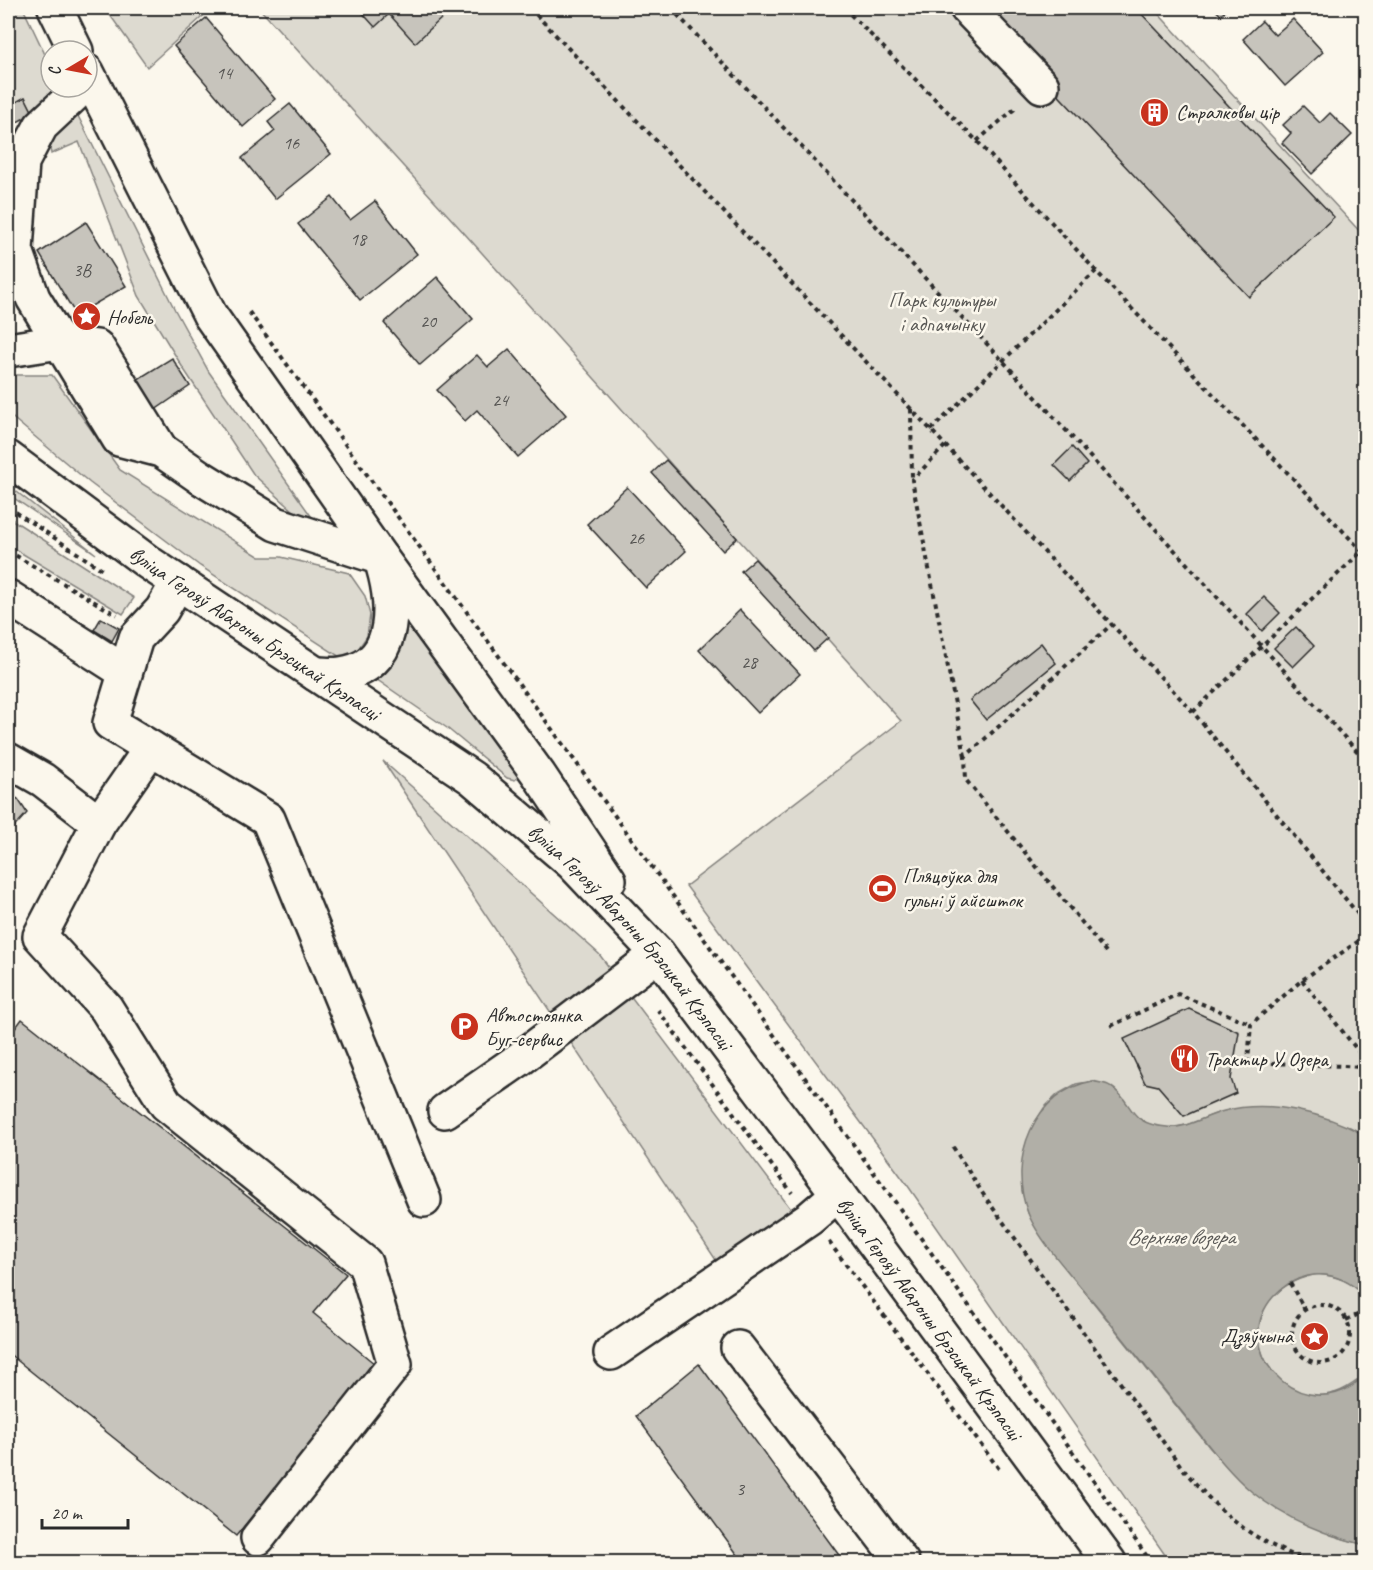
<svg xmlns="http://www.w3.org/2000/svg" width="1373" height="1570" viewBox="0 0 1373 1570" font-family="Caveat,sans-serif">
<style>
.green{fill:#dddad0;stroke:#84827e;stroke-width:1.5}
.water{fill:#b1afa7;stroke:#7b7a75;stroke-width:1.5}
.building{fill:#c7c4bc;stroke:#2b2b2b;stroke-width:1.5}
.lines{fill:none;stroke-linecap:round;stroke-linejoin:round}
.minor-casing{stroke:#2b2b2b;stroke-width:38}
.major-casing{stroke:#2b2b2b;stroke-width:38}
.path{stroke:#2b2b2b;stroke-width:4;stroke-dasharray:4.5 4.5;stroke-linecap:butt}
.minor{stroke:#fbf7ec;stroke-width:33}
.major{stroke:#fbf7ec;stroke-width:33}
.labels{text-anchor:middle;stroke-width:5;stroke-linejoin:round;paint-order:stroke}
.number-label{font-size:18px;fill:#52514f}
.poi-label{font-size:21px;fill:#2b2b2b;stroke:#fbf7ec;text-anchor:start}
.park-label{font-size:21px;fill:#585754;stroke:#fbf7ec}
.street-label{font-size:21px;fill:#2b2b2b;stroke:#fbf7ec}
.water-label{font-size:22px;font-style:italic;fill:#5a5956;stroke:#fbf7ec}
</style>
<rect width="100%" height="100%" fill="#fbf7ec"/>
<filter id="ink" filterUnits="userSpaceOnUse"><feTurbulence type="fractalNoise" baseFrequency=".0167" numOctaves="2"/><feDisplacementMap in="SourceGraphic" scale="12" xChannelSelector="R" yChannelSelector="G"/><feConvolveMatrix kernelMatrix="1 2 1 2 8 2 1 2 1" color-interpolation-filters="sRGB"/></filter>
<g filter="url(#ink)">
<!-- green -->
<g class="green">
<path d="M10,8H23L51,67V87H60L33,113L25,97L8,107V14Z"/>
<path d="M105,8H212L147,67Z"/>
<path d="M259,8H1153L1365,237V1135L1350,1127L1218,1113L1186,1125L1169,1128L1151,1125L1135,1117L1123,1099L1093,1081L1076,1084L1058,1094L1044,1108L1034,1124L1025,1147L1022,1190L1028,1213L1053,1252L1210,1448L1230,1469L1331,1535L1365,1545V1562H1170L908,1186L686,886L901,721L465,234Z"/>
<path d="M77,114L175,310L209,372L321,530L306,522L254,475L183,368L139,296L79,142L51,154L49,141Z"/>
<path d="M8,375H52L120,470L260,557H281L349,573L365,596L370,615L367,636L356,652L343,659L200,566L90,483L8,414Z"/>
<path d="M8,485L96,554L8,494Z"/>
<path d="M8,517L134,598L123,614L8,545Z"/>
<path d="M402,614L518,771L519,776L515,780L507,778L447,728L373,677Z"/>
<path d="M383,761L599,954L809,1233L734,1287Z"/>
<path d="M1317,1274C1337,1276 1351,1281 1365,1296V1374C1281,1451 1201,1298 1317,1274Z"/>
</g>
<!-- water -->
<path class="water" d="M1093,1081C1098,1083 1106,1083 1110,1086C1135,1102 1126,1124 1167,1127C1187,1129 1205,1116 1224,1111C1270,1099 1324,1113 1365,1135V1296C1349,1280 1331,1271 1308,1276C1293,1279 1283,1286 1273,1297C1229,1348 1295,1421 1352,1386C1357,1383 1361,1378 1365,1374V1545C1325,1535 1284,1518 1252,1492C1227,1471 1206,1442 1186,1417C1157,1381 1129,1346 1101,1311C1080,1285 1039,1242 1028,1213C1007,1159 1034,1091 1093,1081Z"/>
<!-- building -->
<g class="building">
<path d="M358,8H434L443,17L415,43L389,14L375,27Z"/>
<path d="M976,8H1136L1334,217L1249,297Z"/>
<path d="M1213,8H1228L1221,15Z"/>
<path d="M206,18L275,99L243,127L174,46Z"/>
<path d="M1293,19L1323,52L1285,86L1243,39L1262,21L1275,35Z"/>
<path d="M25,97L33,113L14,124L8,112V107Z"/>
<path d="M290,104L331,154L275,199L242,158L275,131L268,122Z"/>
<path d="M1303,106L1320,123L1330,113L1352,135L1312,174L1282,143L1291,133L1283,125Z"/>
<path d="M332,197L350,220L375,201L417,254L360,300L298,224Z"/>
<path d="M86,222L126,286L76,315L39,253Z"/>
<path d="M437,277L473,319L420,365L384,323Z"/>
<path d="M509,349L566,415L518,457L477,410L465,421L437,390L477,355L488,367Z"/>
<path d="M172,358L190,386L136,423L117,392Z"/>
<path d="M1072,447L1087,464L1070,481L1054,465Z"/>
<path d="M666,460L737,538L723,551L652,473Z"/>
<path d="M627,487L686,551L646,588L587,524Z"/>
<path d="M755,559L828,638L814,651L741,571Z"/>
<path d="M1264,597L1280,613L1262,631L1247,614Z"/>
<path d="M740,610L800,674L758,713L699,650Z"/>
<path d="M101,618L119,628L112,641L94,630Z"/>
<path d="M1296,627L1314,646L1293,667L1274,648Z"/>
<path d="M1041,643L1056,663L986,720L970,700Z"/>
<path d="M8,793L18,799L27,813L8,834Z"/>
<path d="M1189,1009L1239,1032L1231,1079L1236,1093L1184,1116L1158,1086L1145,1083L1124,1039Z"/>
<path d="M22,1019L346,1274L313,1313L375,1364L236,1536L8,1353V1038Z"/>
<path d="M699,1364L844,1562H743L636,1416Z"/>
</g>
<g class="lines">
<defs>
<g id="minor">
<path d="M967,8L1042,86"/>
<path d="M76,87L74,95L41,126L22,162L16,250L33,298L119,439L161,450L200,477L276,524L381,558"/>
<path d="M8,350L60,342L97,347L161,450"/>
<path d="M178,582L162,610L136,638L110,723L268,819L424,1200"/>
<path d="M8,597L125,672"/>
<path d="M151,748L99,823L40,936L106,1008L166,1104L365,1263L395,1364L258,1538"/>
<path d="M8,760L43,780L99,823"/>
<path d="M445,1111L517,1061L658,954"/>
<path d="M738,1348L902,1562"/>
<path d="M611,1353L810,1218L838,1194"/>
</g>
<g id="major">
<path d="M55,8L76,51"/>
<path d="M87,72L210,315L381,558L539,775L609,880"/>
<path id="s1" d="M8,458L149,563L472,778L572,863L658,954L838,1194L1109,1562"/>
<path d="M316,674C324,674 332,675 340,674C397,668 395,607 383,566"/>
</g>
</defs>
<!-- minor casing -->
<use href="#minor" class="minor-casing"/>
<!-- major casing -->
<use href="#major" class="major-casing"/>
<!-- path -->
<g class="path">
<path d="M530,8L931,430L1193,712L1366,924"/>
<path d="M671,8L1003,361L1366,761"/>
<path d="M844,8L977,141L1096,271"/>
<path d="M977,141L1018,106"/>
<path d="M249,312L893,1199L1151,1562"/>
<path d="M911,409L912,479"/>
<path d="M931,430L1096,271L1362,551"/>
<path d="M945,446L912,480L965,756"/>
<path d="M8,507L104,571"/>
<path d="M8,551L117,615"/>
<path d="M1193,712L1362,551L1366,555"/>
<path d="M1366,936L1302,980L1251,1024L1248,1062L1366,1067"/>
<path d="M1106,952L966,780L965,757L1112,624"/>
<path d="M1302,980L1366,1061"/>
<path d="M658,1010L792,1193"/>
<path d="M1111,1026L1178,994L1251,1024"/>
<path d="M953,1147L985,1197L1180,1465C1221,1515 1250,1540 1311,1562"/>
<path d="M829,1242L999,1469"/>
<path d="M1290,1283L1305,1310"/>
<circle cx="1321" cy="1334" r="29"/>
<path d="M1346,1320L1366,1311"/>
</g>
<!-- minor -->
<use href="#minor" class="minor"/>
<!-- major -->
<use href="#major" class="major"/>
</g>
</g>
<!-- icons -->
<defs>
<symbol id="building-disc" viewBox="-11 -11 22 22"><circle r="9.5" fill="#c8321e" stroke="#fbf7ec"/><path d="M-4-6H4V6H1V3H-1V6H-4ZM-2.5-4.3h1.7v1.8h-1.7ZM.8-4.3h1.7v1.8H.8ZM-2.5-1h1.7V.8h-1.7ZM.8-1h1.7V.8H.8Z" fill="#fff"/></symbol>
<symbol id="sight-disc" viewBox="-11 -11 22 22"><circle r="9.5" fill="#c8321e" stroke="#fbf7ec"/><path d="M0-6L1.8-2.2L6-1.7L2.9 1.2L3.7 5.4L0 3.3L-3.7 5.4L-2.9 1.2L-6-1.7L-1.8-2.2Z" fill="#fff"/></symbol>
<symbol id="stadium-disc" viewBox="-11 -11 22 22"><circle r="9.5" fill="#c8321e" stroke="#fbf7ec"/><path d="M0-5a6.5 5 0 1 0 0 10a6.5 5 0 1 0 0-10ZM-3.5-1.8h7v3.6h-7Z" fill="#fff"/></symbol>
<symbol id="parking-disc" viewBox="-11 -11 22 22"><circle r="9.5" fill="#c8321e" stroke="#fbf7ec"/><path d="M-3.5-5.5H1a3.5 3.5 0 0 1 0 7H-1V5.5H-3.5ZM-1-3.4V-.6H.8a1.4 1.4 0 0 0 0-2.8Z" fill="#fff"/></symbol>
<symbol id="restaurant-disc" viewBox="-11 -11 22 22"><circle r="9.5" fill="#c8321e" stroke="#fbf7ec"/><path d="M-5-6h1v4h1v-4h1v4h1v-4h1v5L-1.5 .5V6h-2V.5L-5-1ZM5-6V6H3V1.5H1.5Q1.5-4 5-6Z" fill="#fff"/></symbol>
</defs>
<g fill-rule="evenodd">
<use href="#building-disc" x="1138" y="96" width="33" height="33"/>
<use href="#sight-disc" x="70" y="300" width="33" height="33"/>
<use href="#stadium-disc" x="866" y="872" width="33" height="33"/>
<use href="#parking-disc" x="448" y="1010" width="33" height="33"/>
<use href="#restaurant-disc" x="1168" y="1042" width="33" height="33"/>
<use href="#sight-disc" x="1298" y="1320" width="33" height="33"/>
</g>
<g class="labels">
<!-- number labels -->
<g class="number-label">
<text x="224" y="79">14</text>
<text x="291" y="149">16</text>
<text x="358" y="245">18</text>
<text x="82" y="276">3В</text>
<text x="428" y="327">20</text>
<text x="500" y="406">24</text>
<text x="636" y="544">26</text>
<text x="749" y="668">28</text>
<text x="740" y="1495">3</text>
</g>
<!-- poi labels -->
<g class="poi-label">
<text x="1176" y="119">Стралковы цір</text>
<text x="107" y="324">Нобель</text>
<text x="903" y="883">Пляцоўка для<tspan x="903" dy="24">гульні ў айсшток</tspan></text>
<text x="486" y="1022">Автостоянка<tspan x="486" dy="24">Буг-сервис</tspan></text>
<text x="1205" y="1066">Трактир У Озера</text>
<text x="1293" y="1343" text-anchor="end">Дзяўчына</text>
</g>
<!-- park labels -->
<g class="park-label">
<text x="942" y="307">Парк культуры<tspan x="942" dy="24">і адпачынку</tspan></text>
</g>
<!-- street labels -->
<g class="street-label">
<text dy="7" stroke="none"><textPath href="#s1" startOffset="303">вуліца Герояў Абароны Брэсцкай Крэпасці</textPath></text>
<text dy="7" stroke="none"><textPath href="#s1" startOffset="789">вуліца Герояў Абароны Брэсцкай Крэпасці</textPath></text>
<text dy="7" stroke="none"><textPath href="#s1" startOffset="1275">вуліца Герояў Абароны Брэсцкай Крэпасці</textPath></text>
</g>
<!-- water labels -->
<g class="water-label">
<text x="1181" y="1244">Верхняе возера</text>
</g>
</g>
<!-- margin -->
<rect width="1373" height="1570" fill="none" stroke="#fbf7ec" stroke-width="30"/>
<rect x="15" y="15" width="1343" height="1540" fill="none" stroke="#2b2b2b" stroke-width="2" filter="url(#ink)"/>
<!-- north arrow -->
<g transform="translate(69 69) rotate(260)"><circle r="28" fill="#fbf7ec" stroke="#a8a59f" stroke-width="1.5"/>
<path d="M0-4.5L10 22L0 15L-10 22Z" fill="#c8321e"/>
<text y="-9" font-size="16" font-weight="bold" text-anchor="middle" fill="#2b2b2b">С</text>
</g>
<!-- scale -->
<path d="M42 1519v9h86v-9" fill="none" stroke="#2b2b2b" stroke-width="3"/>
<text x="51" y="1519" font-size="18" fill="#2b2b2b" stroke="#fbf7ec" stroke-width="4.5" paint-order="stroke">20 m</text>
</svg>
